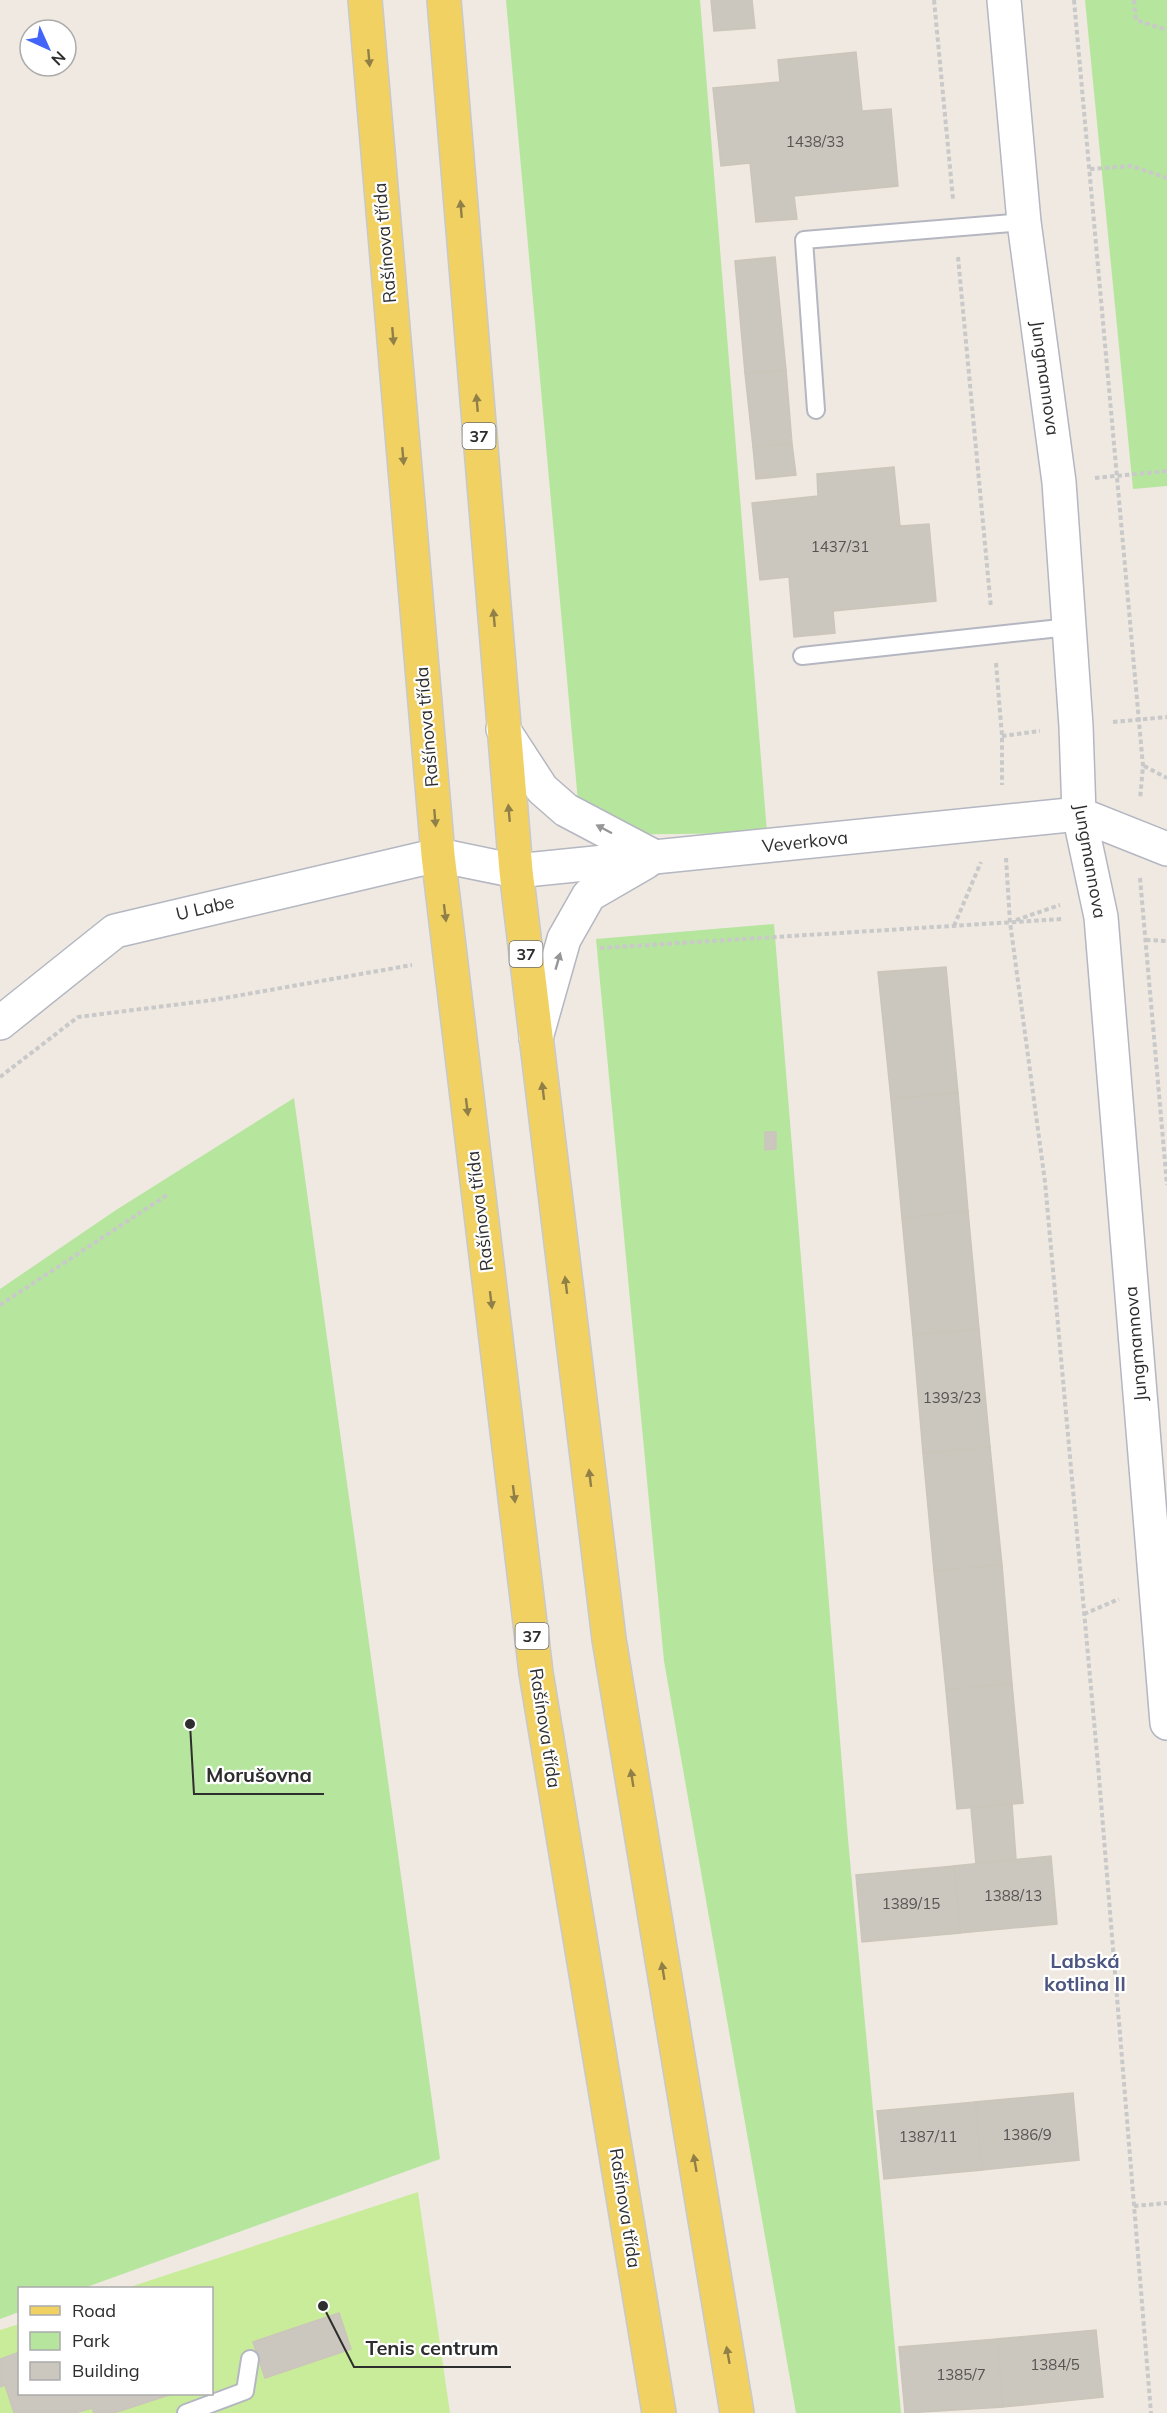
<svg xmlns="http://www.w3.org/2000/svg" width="1167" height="2413" viewBox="0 0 1167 2413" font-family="Mulish,sans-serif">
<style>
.green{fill:#b6e59e}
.pitch{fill:#c9ec9a}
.building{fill:#cbc7bf;stroke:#cbc5ba;stroke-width:1.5}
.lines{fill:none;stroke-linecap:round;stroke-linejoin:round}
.service-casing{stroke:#b4b7c1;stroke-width:20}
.minor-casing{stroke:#b4b7c1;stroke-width:36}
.primary-casing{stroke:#c9c9c9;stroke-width:36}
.path{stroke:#c9c9c9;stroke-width:4;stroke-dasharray:4.5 3;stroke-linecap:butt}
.service{stroke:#fff;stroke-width:16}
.minor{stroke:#fff;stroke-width:33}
.primary{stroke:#f2d163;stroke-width:33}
.oneway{fill:#908048}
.oneway2{fill:#969696}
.labels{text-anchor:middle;stroke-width:4.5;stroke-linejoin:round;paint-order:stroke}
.number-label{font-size:15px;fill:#555452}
.shield{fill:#fff;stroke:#6d6d6d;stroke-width:1.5}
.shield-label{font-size:16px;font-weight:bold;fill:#2e2e2e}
.street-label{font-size:18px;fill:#2e2e2e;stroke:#fff}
.neighbourhood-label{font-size:20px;font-weight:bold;fill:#4d5680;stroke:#fff}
.leader{fill:none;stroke:#2e2e2e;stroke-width:2}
.callout-dot{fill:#2e2e2e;stroke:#fff;stroke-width:2}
.callout-label{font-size:20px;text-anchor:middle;font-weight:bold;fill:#2e2e2e;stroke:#fff;stroke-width:4.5;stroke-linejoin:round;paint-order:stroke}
</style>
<rect width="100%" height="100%" fill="#efe9e1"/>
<!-- green -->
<g class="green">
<path d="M506,0H700L767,833L581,835Z"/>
<path d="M1085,0H1167V486L1133,489Z"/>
<path d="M774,924L848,1839L901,2413H796L664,1661L596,939Z"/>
<path d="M294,1098L440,2159L84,2288H20L19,2312L0,2319V1289L116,1210Z"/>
</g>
<!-- pitch -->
<path class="pitch" d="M418,2192L450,2413H0V2330L19,2324L20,2394H212V2288H127Z"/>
<!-- building -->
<g class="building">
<path d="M711,0H752L755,28L714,31Z"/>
<path d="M856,52L862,111L891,109L898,186L794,196L797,219L756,222L750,163L721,166L713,88L780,82L778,60Z"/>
<path d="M775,257L786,370L745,373L735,261Z"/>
<path d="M786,370L792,444L753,447L745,373Z"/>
<path d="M792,444L796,475L756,479L753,447Z"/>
<path d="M894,467L900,526L929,524L936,601L833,611L835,633L794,637L789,577L760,580L752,503L818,496L817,474Z"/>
<path d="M946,967L958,1093L891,1099L878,972Z"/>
<path d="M958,1093L968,1211L902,1218L891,1099Z"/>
<path d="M765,1132H776V1149L765,1150Z"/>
<path d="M968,1211L979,1329L913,1335L902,1218Z"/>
<path d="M979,1329L990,1447L923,1453L913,1335Z"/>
<path d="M990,1447L1002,1565L934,1571L923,1453Z"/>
<path d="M1002,1565L1012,1684L946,1690L934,1571Z"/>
<path d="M1012,1684L1023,1803L957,1809L946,1690Z"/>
<path d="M1012,1804L1016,1859L976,1864L971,1808Z"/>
<path d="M1051,1856L1057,1924L960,1933L954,1866Z"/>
<path d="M954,1866L960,1933L862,1942L856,1875Z"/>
<path d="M1073,2093L1079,2160L982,2170L975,2102Z"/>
<path d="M975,2102L982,2170L884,2179L877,2111Z"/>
<path d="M339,2313L351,2349L265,2378L253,2342Z"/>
<path d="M1096,2330L1103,2397L1003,2407L997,2339Z"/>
<path d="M997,2339L1003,2407L905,2413L899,2347Z"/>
<path d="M20,2352V2394H172L114,2413H94L92,2408L75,2413H14L5,2385L0,2387V2359Z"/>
</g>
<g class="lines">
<defs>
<g id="service">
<path d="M816,410L804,240L1024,222"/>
<path d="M802,656L1069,627"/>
<path d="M186,2413L245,2391L250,2359"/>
</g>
<g id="minor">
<path d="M1004,0L1024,222L1059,482L1076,726L1079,814L1101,917L1167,1723"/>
<path d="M503,729L542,789L566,810L655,857"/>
<path d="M0,1023L115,931L438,855L516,871L1079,814L1167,849"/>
<path d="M536,1038L564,939L589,895L646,862"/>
</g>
<g id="primary">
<path d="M365,0L438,855L536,1673L659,2413"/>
<path d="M444,0L516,871L609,1639L737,2413"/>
</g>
</defs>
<!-- service casing -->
<use href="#service" class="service-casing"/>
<!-- minor casing -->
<use href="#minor" class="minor-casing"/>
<!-- primary casing -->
<use href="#primary" class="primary-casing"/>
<!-- path -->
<g class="path">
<path d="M934,0L953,199"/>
<path d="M1074,0L1143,766L1140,799"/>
<path d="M1134,0L1136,20L1167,30"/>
<path d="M1090,169L1131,166L1167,178"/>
<path d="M958,257L991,608"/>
<path d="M1095,478L1167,471"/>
<path d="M996,663L1002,736V785"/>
<path d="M1113,722L1167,717"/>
<path d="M1002,736L1040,731"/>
<path d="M1144,766L1167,778"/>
<path d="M1006,858L1010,922L1045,1182L1098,1765L1151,2413"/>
<path d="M1140,878L1167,1185"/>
<path d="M1016,920L1060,905"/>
<path d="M954,926L981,862"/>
<path d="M1146,940L1167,941"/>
<path d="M600,948L1063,919"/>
<path d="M0,1077L78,1017L213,1000L412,965"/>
<path d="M0,1305L167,1195"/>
<path d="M1084,1614L1119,1599"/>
<path d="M1134,2206L1167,2203"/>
</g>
<!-- service -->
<use href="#service" class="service"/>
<!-- minor -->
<use href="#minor" class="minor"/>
<!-- primary -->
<use href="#primary" class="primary"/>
</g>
<!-- one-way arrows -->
<defs><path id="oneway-solid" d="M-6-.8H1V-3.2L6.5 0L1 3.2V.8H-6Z" transform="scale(1.5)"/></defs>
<g class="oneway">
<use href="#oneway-solid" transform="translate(369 58) rotate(85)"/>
<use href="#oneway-solid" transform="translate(461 209) rotate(-95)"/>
<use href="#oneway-solid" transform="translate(393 336) rotate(85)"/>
<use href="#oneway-solid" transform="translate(477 403) rotate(-95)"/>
<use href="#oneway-solid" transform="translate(403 456) rotate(85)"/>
<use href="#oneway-solid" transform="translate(494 618) rotate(-95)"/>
<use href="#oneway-solid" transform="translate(509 813) rotate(-95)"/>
<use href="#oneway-solid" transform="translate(435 818) rotate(85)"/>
<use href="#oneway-solid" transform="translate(445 913) rotate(83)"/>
<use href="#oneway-solid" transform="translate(543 1091) rotate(-97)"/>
<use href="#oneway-solid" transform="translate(467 1107) rotate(83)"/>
<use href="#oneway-solid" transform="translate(566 1285) rotate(-97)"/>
<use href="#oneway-solid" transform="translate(491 1300) rotate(83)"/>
<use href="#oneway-solid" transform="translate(590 1478) rotate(-97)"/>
<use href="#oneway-solid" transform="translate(514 1494) rotate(83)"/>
<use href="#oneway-solid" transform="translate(632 1778) rotate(-99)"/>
<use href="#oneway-solid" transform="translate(663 1971) rotate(-99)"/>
<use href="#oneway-solid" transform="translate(695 2163) rotate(-100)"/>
<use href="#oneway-solid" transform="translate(728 2355) rotate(-100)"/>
</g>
<g class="oneway2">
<use href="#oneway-solid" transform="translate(604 829) rotate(-152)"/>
<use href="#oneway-solid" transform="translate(558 961) rotate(-74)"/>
</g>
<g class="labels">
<!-- number labels -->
<g class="number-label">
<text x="815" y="147">1438/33</text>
<text x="840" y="552">1437/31</text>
<text x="952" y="1403">1393/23</text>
<text x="1013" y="1901">1388/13</text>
<text x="911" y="1909">1389/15</text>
<text x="1027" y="2140">1386/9</text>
<text x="928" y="2142">1387/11</text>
<text x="1055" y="2370">1384/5</text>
<text x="961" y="2380">1385/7</text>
</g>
<!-- shield labels -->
<g class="shield">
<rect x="462.5" y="423" width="33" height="26" rx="4.5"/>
<rect x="509.5" y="941" width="33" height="26" rx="4.5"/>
<rect x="515.5" y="1623" width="33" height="26" rx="4.5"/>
</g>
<g class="shield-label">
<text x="479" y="442">37</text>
<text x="526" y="960">37</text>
<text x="532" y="1642">37</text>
</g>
<!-- street labels -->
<g class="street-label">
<text transform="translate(385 243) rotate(-95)" y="6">Rašínova třída</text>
<text transform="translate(1045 378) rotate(82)" y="6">Jungmannova</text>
<text transform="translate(427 727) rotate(-95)" y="6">Rašínova třída</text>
<text transform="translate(805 842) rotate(-6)" y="6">Veverkova</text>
<text transform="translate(1090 861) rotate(80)" y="6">Jungmannova</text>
<text transform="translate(205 908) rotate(-13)" y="6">U Labe</text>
<text transform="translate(480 1211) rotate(-97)" y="6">Rašínova třída</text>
<text transform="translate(1136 1344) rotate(-95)" y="6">Jungmannova</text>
<text transform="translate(545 1728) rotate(81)" y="6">Rašínova třída</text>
<text transform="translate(625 2208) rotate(81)" y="6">Rašínova třída</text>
</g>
<!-- neighbourhood labels -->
<g class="neighbourhood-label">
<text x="1085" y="1968">Labská<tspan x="1085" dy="23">kotlina II</tspan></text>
</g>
</g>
<!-- callouts -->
<path class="leader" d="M190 1724L194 1794H324M323 2306L354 2367H511"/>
<g class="callout-dot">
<circle cx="190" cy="1724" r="6"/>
<circle cx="323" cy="2306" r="6"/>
</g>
<g class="callout-label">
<text x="259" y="1782">Morušovna</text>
<text x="432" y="2355">Tenis centrum</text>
</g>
<!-- legend -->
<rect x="18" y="2287" width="195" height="108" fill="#ffffff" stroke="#ababab" stroke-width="1.5"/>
<rect x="30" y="2306" width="30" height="9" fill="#f2d163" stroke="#ababab" stroke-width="1.5"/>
<text x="72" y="2317" font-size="18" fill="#2e2e2e">Road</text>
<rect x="30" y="2332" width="30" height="18" fill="#b6e59e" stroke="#ababab" stroke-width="1.5"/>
<text x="72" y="2347" font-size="18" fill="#2e2e2e">Park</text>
<rect x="30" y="2362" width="30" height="18" fill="#cbc7bf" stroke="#ababab" stroke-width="1.5"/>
<text x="72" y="2377" font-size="18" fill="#2e2e2e">Building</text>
<!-- north arrow -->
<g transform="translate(48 48) rotate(135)"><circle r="28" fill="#ffffff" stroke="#ababab" stroke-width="1.5"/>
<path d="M0-4.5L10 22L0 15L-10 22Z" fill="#4264fb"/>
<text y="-9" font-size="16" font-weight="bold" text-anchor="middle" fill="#2e2e2e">N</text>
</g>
</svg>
